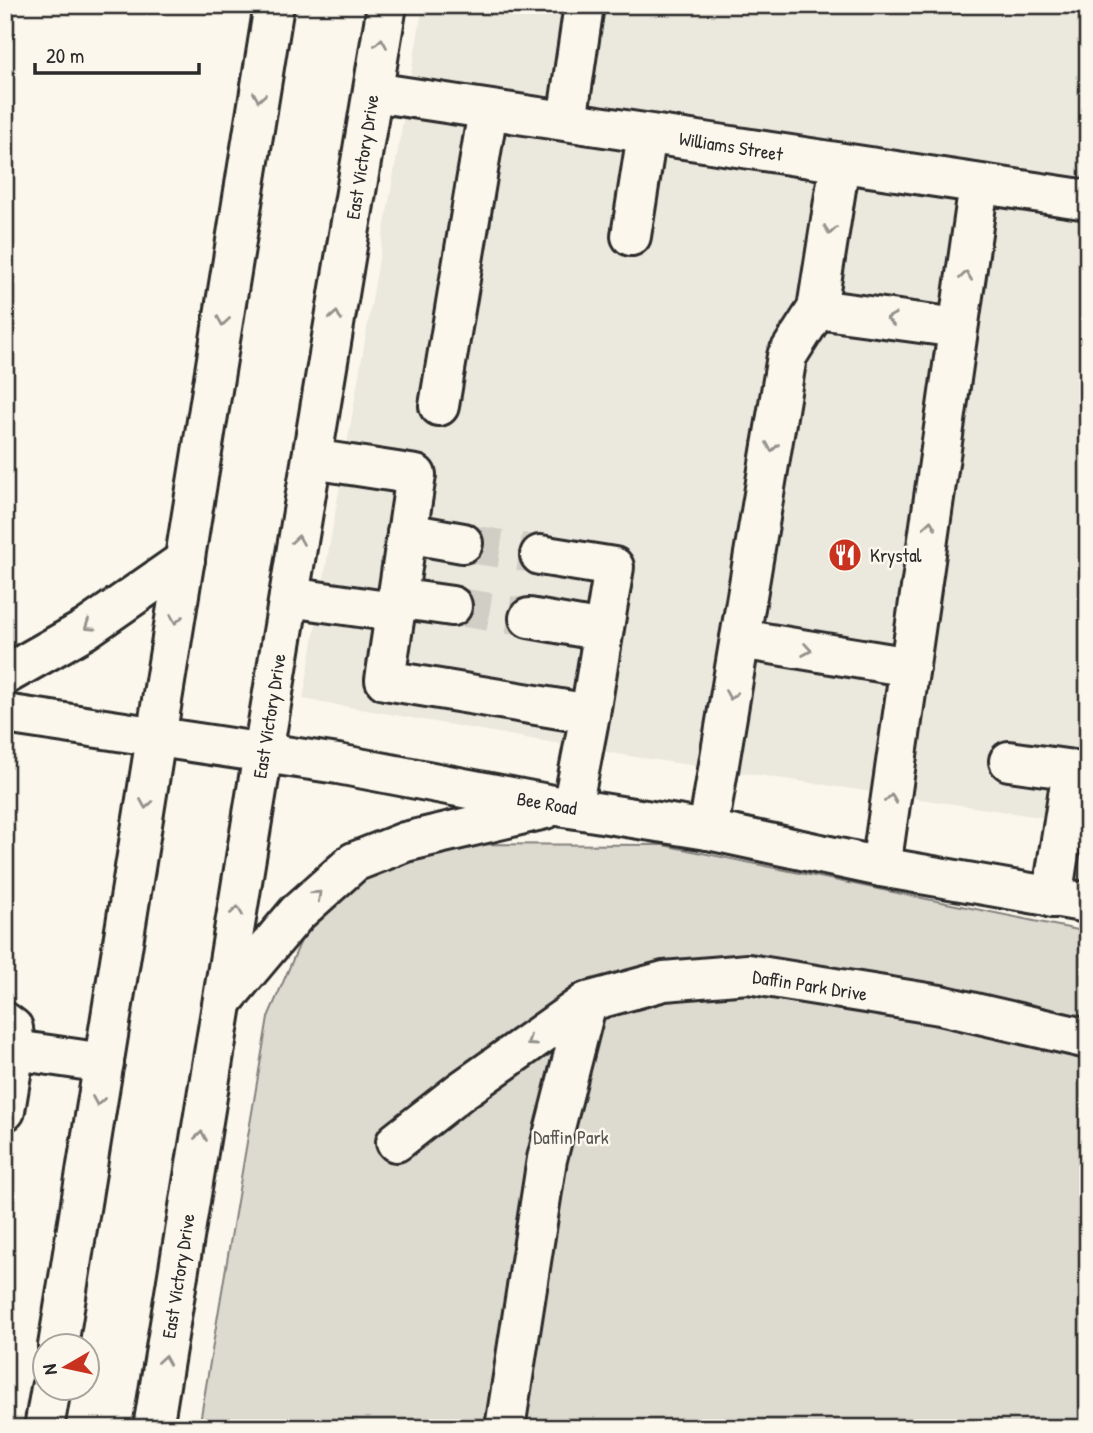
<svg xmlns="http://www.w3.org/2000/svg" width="1093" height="1433" viewBox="0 0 1093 1433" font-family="'Patrick Hand',sans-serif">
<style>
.built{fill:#ebe8de}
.green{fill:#dddad0;stroke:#84827e;stroke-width:2}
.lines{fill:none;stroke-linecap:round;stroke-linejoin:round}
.minor-tunnel{stroke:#d1cec5;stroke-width:38;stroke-dasharray:38 19;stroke-linecap:butt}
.minor-casing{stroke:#2b2b2b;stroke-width:44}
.major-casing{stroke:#2b2b2b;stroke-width:44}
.minor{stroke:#fbf7ec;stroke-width:38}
.major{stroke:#fbf7ec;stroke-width:38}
.oneway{stroke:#93918c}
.labels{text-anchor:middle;stroke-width:5;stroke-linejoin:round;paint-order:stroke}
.street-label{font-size:19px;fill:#2b2b2b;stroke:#fbf7ec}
.poi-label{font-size:19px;fill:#2b2b2b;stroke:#fbf7ec;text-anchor:start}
.park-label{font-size:19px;fill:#585754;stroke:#fbf7ec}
</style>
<rect width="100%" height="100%" fill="#fbf7ec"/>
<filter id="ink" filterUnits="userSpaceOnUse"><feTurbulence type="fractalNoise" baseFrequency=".0143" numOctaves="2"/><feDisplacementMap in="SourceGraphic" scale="14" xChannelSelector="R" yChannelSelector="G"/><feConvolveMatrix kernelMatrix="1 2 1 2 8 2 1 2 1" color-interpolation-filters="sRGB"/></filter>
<g filter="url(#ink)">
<!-- built -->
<path class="built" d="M423,5H1088V824L629,756L303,699Z"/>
<!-- green -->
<path class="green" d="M456,844L663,845L1088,932V1428H199L268,1017L303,936L333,902L365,875Z"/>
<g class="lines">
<!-- minor-tunnel -->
<g class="minor-tunnel">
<path d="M463,543L540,555"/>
<path d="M452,606L529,618"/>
</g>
<defs>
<g id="minor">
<path d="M373,92L1088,200"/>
<path d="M567,121L584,5"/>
<path d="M631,236L647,134"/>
<path d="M817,309L958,328"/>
<path d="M439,406L488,110"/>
<path d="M312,459L416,475L385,680L590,714L572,808"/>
<path d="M407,533L463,543"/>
<path d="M540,555L614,567L590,714"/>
<path d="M289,597L394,612"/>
<path d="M396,598L452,606"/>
<path d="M529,618L603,631"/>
<path d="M740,639L910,667"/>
<path d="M1009,761L1088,772"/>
<path d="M708,830L787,356L817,309L840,163"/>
<path d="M881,867L979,184"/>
<path d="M1052,898L1072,770"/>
<path d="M5,1022L13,1028L15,1050L5,1111"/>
<path d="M15,1050L104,1063"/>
<path d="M396,1142L461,1091L587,1002"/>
<path d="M505,1428L547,1159L587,1002L664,981L748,974L940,1005L1088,1039"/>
</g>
<g id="major">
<path d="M5,675L86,629L185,560"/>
<path d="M5,714L338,764L558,806L708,830L881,867L1088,903"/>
<path d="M223,1001L297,913L354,862L405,842L545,809"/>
<path d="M58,1346L274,5"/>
<path d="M44,1428L51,1388"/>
<path d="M153,1428L263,753L387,5"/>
</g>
</defs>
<!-- minor casing -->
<use href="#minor" class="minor-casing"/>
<!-- major casing -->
<use href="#major" class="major-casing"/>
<!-- minor -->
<use href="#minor" class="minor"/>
<!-- major -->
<use href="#major" class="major"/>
</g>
<!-- one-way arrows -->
<defs><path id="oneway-chevron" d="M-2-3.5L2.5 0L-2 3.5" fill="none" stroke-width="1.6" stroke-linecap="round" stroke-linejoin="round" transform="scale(1.75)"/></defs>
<g class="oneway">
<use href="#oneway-chevron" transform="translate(381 43) rotate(-81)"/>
<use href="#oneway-chevron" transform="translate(259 97) rotate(99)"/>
<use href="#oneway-chevron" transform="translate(830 230) rotate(99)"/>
<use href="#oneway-chevron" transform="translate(966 276) rotate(-82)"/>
<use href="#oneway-chevron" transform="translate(336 316) rotate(-80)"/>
<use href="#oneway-chevron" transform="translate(891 319) rotate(-172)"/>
<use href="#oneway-chevron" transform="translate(223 321) rotate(99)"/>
<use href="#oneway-chevron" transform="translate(772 447) rotate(99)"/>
<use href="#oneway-chevron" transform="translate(930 525) rotate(-82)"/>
<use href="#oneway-chevron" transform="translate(298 540) rotate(-81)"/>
<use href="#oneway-chevron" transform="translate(176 619) rotate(99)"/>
<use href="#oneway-chevron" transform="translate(89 626) rotate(147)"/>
<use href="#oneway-chevron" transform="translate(807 650) rotate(9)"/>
<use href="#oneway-chevron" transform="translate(731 695) rotate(99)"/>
<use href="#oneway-chevron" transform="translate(891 799) rotate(-82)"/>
<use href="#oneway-chevron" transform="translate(146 804) rotate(99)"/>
<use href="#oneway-chevron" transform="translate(317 895) rotate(-42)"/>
<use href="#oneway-chevron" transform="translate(237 911) rotate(-81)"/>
<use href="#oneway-chevron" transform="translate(531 1042) rotate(145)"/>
<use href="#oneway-chevron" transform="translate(98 1101) rotate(99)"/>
<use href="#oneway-chevron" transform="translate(201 1136) rotate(-81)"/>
<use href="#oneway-chevron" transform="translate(164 1360) rotate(-81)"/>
</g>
</g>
<!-- icons -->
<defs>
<symbol id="restaurant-disc" viewBox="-11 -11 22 22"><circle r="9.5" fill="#c8321e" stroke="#fbf7ec"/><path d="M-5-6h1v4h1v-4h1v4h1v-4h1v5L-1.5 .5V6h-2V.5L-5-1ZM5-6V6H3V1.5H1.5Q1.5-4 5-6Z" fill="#fff"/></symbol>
</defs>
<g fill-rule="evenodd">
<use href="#restaurant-disc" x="826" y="536" width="38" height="38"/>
</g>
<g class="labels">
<!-- street labels -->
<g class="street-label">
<text transform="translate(731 146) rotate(9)" y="7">Williams Street</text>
<text transform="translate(362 157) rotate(-81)" y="7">East Victory Drive</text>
<text transform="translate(269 716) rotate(-81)" y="7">East Victory Drive</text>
<text transform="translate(547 803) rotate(10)" y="7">Bee Road</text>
<text transform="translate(810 985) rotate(9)" y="7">Daffin Park Drive</text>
<text transform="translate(178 1276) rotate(-81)" y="7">East Victory Drive</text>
</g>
<!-- poi labels -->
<g class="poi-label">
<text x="870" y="562">Krystal</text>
</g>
<!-- park labels -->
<g class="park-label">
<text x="571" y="1144">Daffin Park</text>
</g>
</g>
<!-- margin -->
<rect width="1093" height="1433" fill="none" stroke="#fbf7ec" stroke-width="28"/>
<rect x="14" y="14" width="1065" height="1405" fill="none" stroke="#2b2b2b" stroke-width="2.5" filter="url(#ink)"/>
<!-- north arrow -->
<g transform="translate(66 1367) rotate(261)"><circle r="33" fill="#fbf7ec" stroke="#a8a59f" stroke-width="2"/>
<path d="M0-5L12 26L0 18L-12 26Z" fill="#c8321e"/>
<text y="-10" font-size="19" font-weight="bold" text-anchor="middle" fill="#2b2b2b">N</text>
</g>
<!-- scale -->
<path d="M35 63v10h164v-10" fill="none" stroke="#2b2b2b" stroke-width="3.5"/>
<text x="46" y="63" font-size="21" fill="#2b2b2b" stroke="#fbf7ec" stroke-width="5" paint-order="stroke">20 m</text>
</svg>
